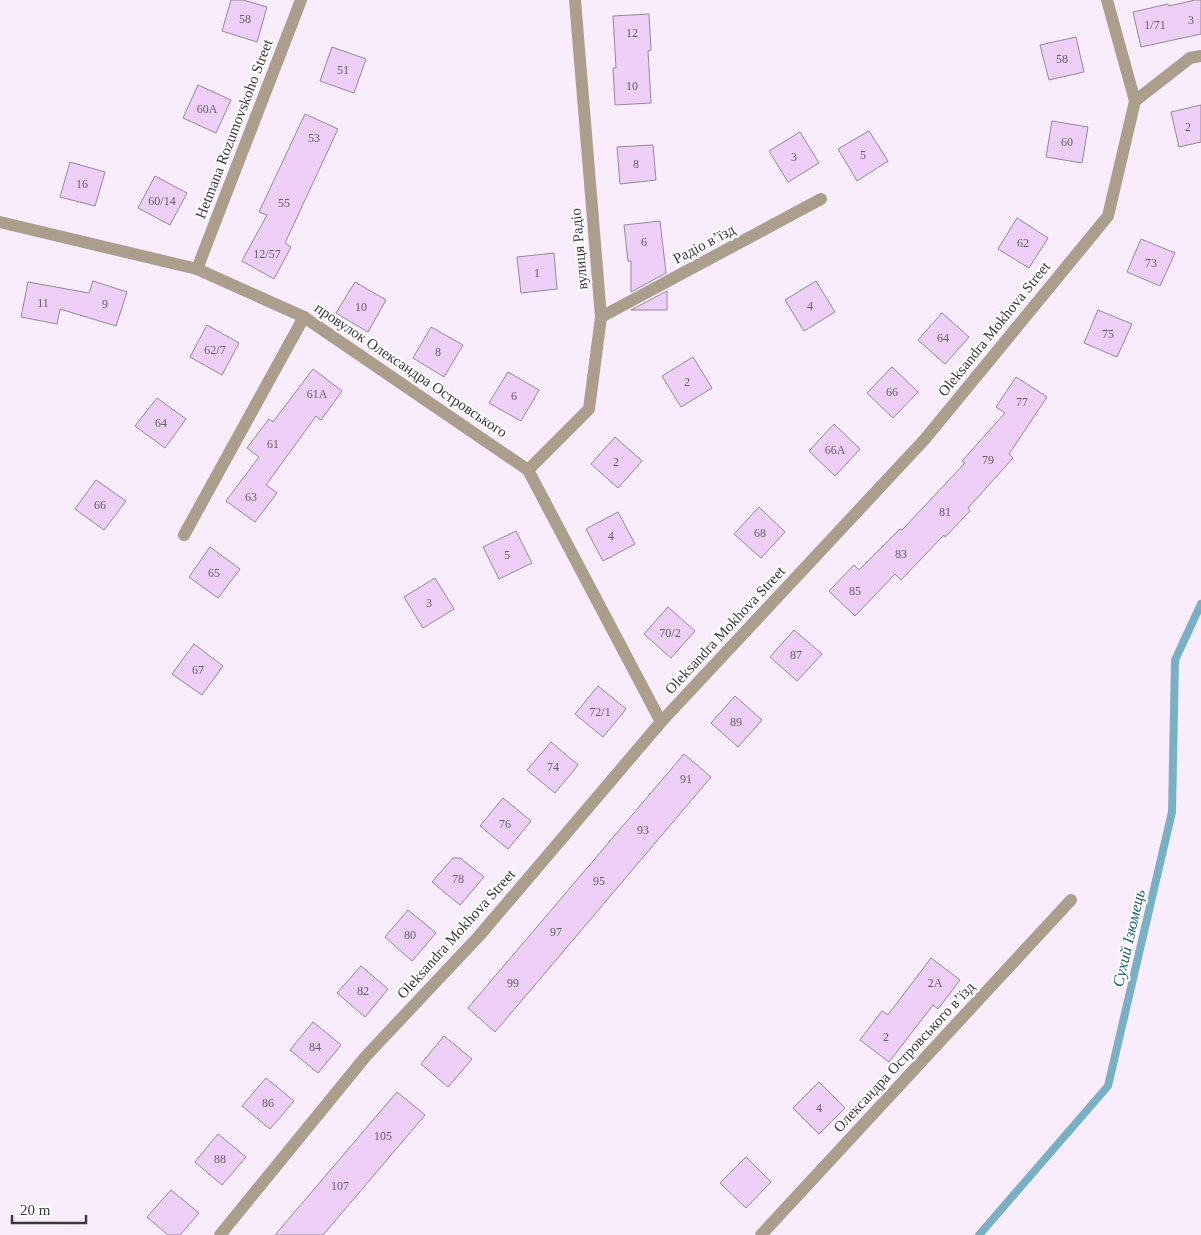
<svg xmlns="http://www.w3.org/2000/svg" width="1201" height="1235" viewBox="0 0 1201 1235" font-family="'Times New Roman',serif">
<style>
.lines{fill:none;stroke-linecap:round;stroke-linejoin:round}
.stream{stroke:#7ab0c3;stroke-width:8}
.building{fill:#edcff7;stroke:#948897}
.street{stroke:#ab9e8d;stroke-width:12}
.labels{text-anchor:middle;stroke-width:4.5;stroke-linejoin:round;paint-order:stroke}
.number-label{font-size:12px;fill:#685d6c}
.street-label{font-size:15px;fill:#3b373d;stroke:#fff}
.water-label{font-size:16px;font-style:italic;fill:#196074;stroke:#fff}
</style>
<rect width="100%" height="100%" fill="#f9edfd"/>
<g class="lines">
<!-- stream -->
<path class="stream" d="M979,1235L1108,1086L1172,812L1175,660L1201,604"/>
</g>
<!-- building -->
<g class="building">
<path d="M231,0H243L267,7L257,42L222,31Z"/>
<path d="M1195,0H1201V34L1141,47L1133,12L1168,4L1169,6Z"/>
<path d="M649,14L651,50L648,51L651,103L615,105L613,68H616L613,16Z"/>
<path d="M1076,37L1084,72L1049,80L1040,45Z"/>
<path d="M332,47L366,59L354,93L320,81Z"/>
<path d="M198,85L231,100L216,133L183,118Z"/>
<path d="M1201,105V142L1179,147L1171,112Z"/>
<path d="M305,114L338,129L285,243L291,247L274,279L242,261L267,215L259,212Z"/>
<path d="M1052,121L1088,127L1082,163L1046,157Z"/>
<path d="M869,131L888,161L857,181L838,149Z"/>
<path d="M800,132L819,163L788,182L769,151Z"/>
<path d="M653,145L656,180L620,184L617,147Z"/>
<path d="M70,162L105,172L95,206L60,197Z"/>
<path d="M155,176L187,193L170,225L138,208Z"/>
<path d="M1017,218L1048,238L1029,268L998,249Z"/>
<path d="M660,221L666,273L631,292V261H628L624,225Z"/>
<path d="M1141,239L1175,253L1160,286L1127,272Z"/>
<path d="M554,253L557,289L521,293L517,257Z"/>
<path d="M93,281L127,292L116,326L60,309L57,324L21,317L28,282L89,293Z"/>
<path d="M816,281L835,312L804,331L785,300Z"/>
<path d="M355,282L386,300L368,332L336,313Z"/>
<path d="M667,291V310H631Z"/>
<path d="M1098,310L1132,324L1117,357L1084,343Z"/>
<path d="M942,313L969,337L945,364L918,340Z"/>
<path d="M207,325L239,343L222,375L190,357Z"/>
<path d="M431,327L463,345L444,377L413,358Z"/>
<path d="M693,357L712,388L681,407L662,376Z"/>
<path d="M892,367L918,392L893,418L867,393Z"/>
<path d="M313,369L342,391L321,420L316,416L266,485L277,493L255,522L226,501L259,457L247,448L269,419L273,422Z"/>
<path d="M508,372L539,390L521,421L489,403Z"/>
<path d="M1016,377L1047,397L1009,454L1013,458L968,508L970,511L945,537L944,535L901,580L895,574L855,616L829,591L854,565L859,570L900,529L902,530L965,463L962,461L1005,413L996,407Z"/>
<path d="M157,398L186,419L165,448L135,426Z"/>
<path d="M834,424L860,449L835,476L809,451Z"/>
<path d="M615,437L642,461L618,488L591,464Z"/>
<path d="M96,480L126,501L104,530L75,509Z"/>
<path d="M759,507L785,532L761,558L734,534Z"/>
<path d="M618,512L635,544L603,561L586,529Z"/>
<path d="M516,531L532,563L499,579L483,547Z"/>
<path d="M210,547L240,569L218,598L189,577Z"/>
<path d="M435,578L454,609L423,628L404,597Z"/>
<path d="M668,607L695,631L671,658L644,634Z"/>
<path d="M794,630L822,654L797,681L770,657Z"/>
<path d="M194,644L223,666L202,695L172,674Z"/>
<path d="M598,686L626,709L603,737L575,714Z"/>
<path d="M735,696L762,720L738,747L711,723Z"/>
<path d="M551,742L578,765L555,793L527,770Z"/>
<path d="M684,754L711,777L495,1032L468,1008Z"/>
<path d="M503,798L531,821L508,849L480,826Z"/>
<path d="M453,858H460L484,877L460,905L432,882Z"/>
<path d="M408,910L436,933L412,961L385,937Z"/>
<path d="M931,958L960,980L938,1009L933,1005L889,1062L860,1040L882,1011L888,1015Z"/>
<path d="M361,966L388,989L365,1017L337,993Z"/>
<path d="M313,1022L341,1045L318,1073L290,1050Z"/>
<path d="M444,1036L472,1059L448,1087L421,1064Z"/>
<path d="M266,1078L294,1101L270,1129L242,1106Z"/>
<path d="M819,1082L845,1108L819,1134L793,1108Z"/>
<path d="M397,1092L425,1115L323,1235H275Z"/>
<path d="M218,1134L246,1157L222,1185L195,1162Z"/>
<path d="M746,1157L771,1182L746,1208L720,1183Z"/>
<path d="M171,1190L199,1213L180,1235H168L147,1217Z"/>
</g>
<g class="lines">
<!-- street -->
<g class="street">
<path d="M1135,101L1190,58L1201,56"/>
<path d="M0,222L197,269L304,317L528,470L661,722"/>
<path d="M197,269L301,0"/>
<path d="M601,317L821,199"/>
<path d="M528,470L589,409L601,317L575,0"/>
<path d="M184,535L304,317"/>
<path d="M220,1235L366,1056L479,936L661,722L925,439L1108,216L1135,101L1107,0"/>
<path d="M761,1235L1071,900"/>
</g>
</g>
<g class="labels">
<!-- number labels -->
<g class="number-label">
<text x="245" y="23">58</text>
<text x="1191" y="24">3</text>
<text x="1155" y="29">1/71</text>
<text x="632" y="37">12</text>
<text x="1062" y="63">58</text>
<text x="343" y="74">51</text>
<text x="632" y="90">10</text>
<text x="207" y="113">60А</text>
<text x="1188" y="131">2</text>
<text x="314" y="142">53</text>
<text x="1067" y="146">60</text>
<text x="863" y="159">5</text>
<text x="794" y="161">3</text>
<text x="636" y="168">8</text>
<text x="82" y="188">16</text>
<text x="162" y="205">60/14</text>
<text x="284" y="207">55</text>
<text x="644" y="246">6</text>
<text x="1023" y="247">62</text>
<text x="267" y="258">12/57</text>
<text x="1151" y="267">73</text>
<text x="537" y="277">1</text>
<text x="43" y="307">11</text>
<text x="105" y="308">9</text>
<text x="810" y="310">4</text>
<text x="361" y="311">10</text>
<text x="1108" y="338">75</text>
<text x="943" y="342">64</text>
<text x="215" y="354">62/7</text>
<text x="438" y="356">8</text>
<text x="687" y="386">2</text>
<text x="892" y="396">66</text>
<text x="317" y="398">61А</text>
<text x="514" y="400">6</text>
<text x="1022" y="406">77</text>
<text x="161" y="427">64</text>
<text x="273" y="448">61</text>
<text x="835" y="454">66А</text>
<text x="988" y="464">79</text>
<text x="616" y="466">2</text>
<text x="251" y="501">63</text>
<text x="100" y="509">66</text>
<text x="945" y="516">81</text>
<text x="760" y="537">68</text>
<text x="611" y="540">4</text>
<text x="901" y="558">83</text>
<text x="507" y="559">5</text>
<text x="214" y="577">65</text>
<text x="855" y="595">85</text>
<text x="429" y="607">3</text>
<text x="670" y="637">70/2</text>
<text x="796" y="659">87</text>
<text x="198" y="674">67</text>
<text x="600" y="716">72/1</text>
<text x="736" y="726">89</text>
<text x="553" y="771">74</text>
<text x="686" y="783">91</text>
<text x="505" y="828">76</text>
<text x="643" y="834">93</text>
<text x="458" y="883">78</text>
<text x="599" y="885">95</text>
<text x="556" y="936">97</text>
<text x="410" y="939">80</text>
<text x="513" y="987">99</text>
<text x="935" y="987">2А</text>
<text x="363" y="995">82</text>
<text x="886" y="1041">2</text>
<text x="315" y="1051">84</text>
<text x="268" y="1107">86</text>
<text x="819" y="1112">4</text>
<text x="383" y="1140">105</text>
<text x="220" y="1163">88</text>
<text x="340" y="1190">107</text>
</g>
<!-- street labels -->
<g class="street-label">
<text transform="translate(234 129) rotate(-69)" y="5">Hetmana Rozumovskoho Street</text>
<text transform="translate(704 244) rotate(-28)" y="5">Радіо в’їзд</text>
<text transform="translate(579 249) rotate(-95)" y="5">вулиця Радіо</text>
<text transform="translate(994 329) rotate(-51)" y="5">Oleksandra Mokhova Street</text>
<text transform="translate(411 370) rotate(34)" y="5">провулок Олександра Островського</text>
<text transform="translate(725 630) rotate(-47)" y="5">Oleksandra Mokhova Street</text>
<text transform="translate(456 934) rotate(-48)" y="5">Oleksandra Mokhova Street</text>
<text transform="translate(904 1057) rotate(-47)" y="5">Олександра Островського в’їзд</text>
</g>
<!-- water labels -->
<g class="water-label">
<text transform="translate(1128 938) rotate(-77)" y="6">Сухий Ізюмець</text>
</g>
</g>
<!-- scale -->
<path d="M12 1215v8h74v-8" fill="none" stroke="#3b373d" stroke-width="2.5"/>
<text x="20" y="1215" font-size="15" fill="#3b373d" stroke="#ffffff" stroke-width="4" paint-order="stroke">20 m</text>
</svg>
